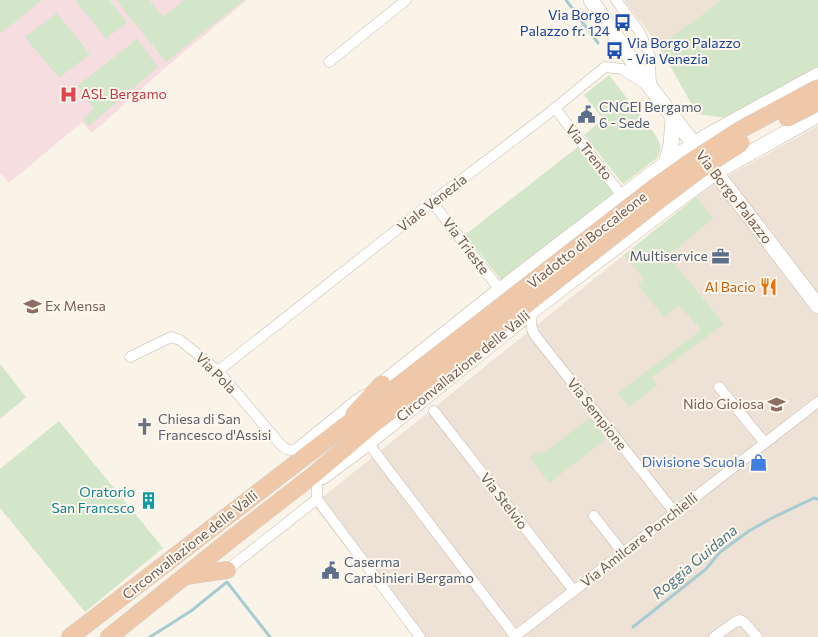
<svg xmlns="http://www.w3.org/2000/svg" width="818" height="637" viewBox="0 0 818 637" font-family="Commissioner,sans-serif">
<style>
.residential{fill:#ede2d5}
.medical{fill:#f6dde0}
.green{fill:#d4e6c9}
.lines{fill:none;stroke-linecap:round;stroke-linejoin:round}
.stream{stroke:#a7cbd1;stroke-width:3}
.minor-casing{stroke:#c7b9ae;stroke-width:11}
.secondary-casing{stroke:#cab9ac;stroke-width:16}
.trunk-casing{stroke:#d7d1ce;stroke-width:18}
.minor{stroke:#fff;stroke-width:10}
.secondary{stroke:#fff;stroke-width:15}
.trunk{stroke:#eec8a9;stroke-width:17}
.trunk-bridge-casing{stroke:#d7d1ce;stroke-width:18;stroke-linecap:butt}
.trunk-bridge{stroke:#eec8a9;stroke-width:17}
.labels{text-anchor:middle;stroke-width:4;stroke-linejoin:round;paint-order:stroke}
.transit-label{font-size:14px;fill:#164399;stroke:#fdf7ee;text-anchor:end}
.health-label{font-size:14px;fill:#be3a42;stroke:#fdf7ee;text-anchor:start}
.service-label{font-size:14px;fill:#4e5e75;stroke:#fdf7ee;text-anchor:start}
.street-label{font-size:14px;fill:#705b50;stroke:#fdf7ee}
.food-label{font-size:14px;fill:#c56008;stroke:#fdf7ee;text-anchor:end}
.education-label{font-size:14px;fill:#785e54;stroke:#fdf7ee;text-anchor:start}
.worship-label{font-size:14px;fill:#5b616d;stroke:#fdf7ee;text-anchor:start}
.shop-label{font-size:14px;fill:#366cbe;stroke:#fdf7ee;text-anchor:end}
.culture-label{font-size:14px;fill:#0d838f;stroke:#fdf7ee;text-anchor:end}
.water-label{font-size:15px;font-style:italic;fill:#4c7880;stroke:#fdf7ee}
</style>
<rect width="100%" height="100%" fill="#faf3e8"/>
<!-- residential -->
<g class="residential">
<path d="M624,0H722L659,46Z"/>
<path d="M818,126V637H416L313,505L696,197L715,183Z"/>
</g>
<!-- medical -->
<path class="medical" d="M0,0H247L166,67L92,133L82,122L9,183L0,172Z"/>
<!-- green -->
<g class="green">
<path d="M3,0H42L0,34V2Z"/>
<path d="M75,0H109L127,22L106,39Z"/>
<path d="M116,0H151L150,1L163,17L184,0H244L166,62Z"/>
<path d="M722,0H818V70L728,118L697,114L659,46Z"/>
<path d="M57,13L90,54L59,78L25,37Z"/>
<path d="M137,39L158,67L89,126L83,119L94,109L77,86Z"/>
<path d="M609,75L654,133C660,142 663,148 657,158L623,184L584,135L603,119L584,95Z"/>
<path d="M579,146L615,193L502,281L465,235Z"/>
<path d="M696,197L713,218L668,256L724,324L651,378L657,385L629,407L618,393L701,330L679,305L664,317L638,285L644,279L624,255Z"/>
<path d="M0,364L26,397L0,419Z"/>
<path d="M590,418L606,439L549,483L530,458L539,451L542,454Z"/>
<path d="M59,421L163,548L85,612L0,508V469Z"/>
</g>
<g class="lines">
<!-- stream -->
<g class="stream">
<path d="M566,0L598,43"/>
<path d="M633,627L706,569L720,552L749,531L770,519L814,498L818,499"/>
<path d="M150,637L191,611L227,582L270,637"/>
</g>
<defs>
<g id="minor">
<path d="M616,0L639,31L650,56L651,88"/>
<path d="M329,62L406,0"/>
<path d="M555,108L622,196"/>
<path d="M432,202L500,290"/>
<path d="M533,310C531,319 530,326 534,334L675,513"/>
<path d="M130,357L171,337L180,340L218,371L282,446C287,450 290,451 296,449L356,400L366,394"/>
<path d="M218,371L432,202L549,113L605,67L622,69L645,84"/>
<path d="M719,387L765,443"/>
<path d="M434,411L574,591"/>
<path d="M368,443L515,636"/>
<path d="M317,499L420,637"/>
<path d="M594,516L623,553"/>
<path d="M227,570L317,499V481"/>
<path d="M514,637L818,402"/>
<path d="M714,637L735,622L740,620L744,622L757,637"/>
</g>
<g id="secondary">
<path d="M591,0L651,88L818,306"/>
<path d="M666,163L671,145L673,118"/>
<path d="M382,384L500,290L666,163L707,136L818,75"/>
<path d="M322,477L368,443L533,310L679,199L716,172L818,115"/>
</g>
<g id="trunk">
<path d="M354,414L382,384"/>
<path d="M186,576L227,570"/>
<path d="M70,637L342,428L367,410"/>
<path d="M109,637L231,539L312,476L377,421"/>
</g>
</defs>
<!-- minor casing -->
<use href="#minor" class="minor-casing"/>
<!-- secondary casing -->
<use href="#secondary" class="secondary-casing"/>
<!-- trunk casing -->
<use href="#trunk" class="trunk-casing"/>
<!-- minor -->
<use href="#minor" class="minor"/>
<!-- secondary -->
<use href="#secondary" class="secondary"/>
<!-- trunk -->
<use href="#trunk" class="trunk"/>
<defs>
<g id="trunk-bridge">
<path d="M787,118L818,102"/>
<path d="M367,410L655,187L692,161L740,130L818,88"/>
<path d="M377,421L663,197L699,170L741,143"/>
</g>
</defs>
<!-- trunk-bridge casing -->
<use href="#trunk-bridge" class="trunk-bridge-casing"/>
<!-- trunk-bridge -->
<use href="#trunk-bridge" class="trunk-bridge"/>
</g>
<!-- icons -->
<defs>
<symbol id="bus-bare" viewBox="-9 -9 18 18"><path d="M-5-6H5V4H4V6H2V4H-2V6H-4V4H-5ZM-3.5-4V0h7V-4ZM-3.5 1.2v1.5H-2V1.2ZM2 1.2v1.5H3.5V1.2Z" fill="#1a4fb4" stroke="#fdf7ee" stroke-width="2.5" paint-order="stroke"/></symbol>
<symbol id="hospital-bare" viewBox="-9 -9 18 18"><path d="M-5-5h3v3.5h4V-5h3V5h-3V1.5h-4V5h-3Z" fill="#e0444e" stroke="#fdf7ee" stroke-width="2.5" paint-order="stroke"/></symbol>
<symbol id="civic-bare" viewBox="-9 -9 18 18"><path d="M-.6-6.5H3V-4.5H.6V-3L4-1V1h2V6H-6V1h2V-1L-.6-3ZM-1.2 2.5V6h2.4V2.5Z" fill="#5c6f8a" stroke="#fdf7ee" stroke-width="2.5" paint-order="stroke"/></symbol>
<symbol id="office-bare" viewBox="-9 -9 18 18"><path d="M-6-3h4V-5.5h4V-3h4V5H-6ZM-1-4.5V-3h2v-1.5ZM-6 0V1H6V0Z" fill="#5c6f8a" stroke="#fdf7ee" stroke-width="2.5" paint-order="stroke"/></symbol>
<symbol id="restaurant-bare" viewBox="-9 -9 18 18"><path d="M-5-6h1v4h1v-4h1v4h1v-4h1v5L-1.5 .5V6h-2V.5L-5-1ZM5-6V6H3V1.5H1.5Q1.5-4 5-6Z" fill="#e8710a" stroke="#fdf7ee" stroke-width="2.5" paint-order="stroke"/></symbol>
<symbol id="school-bare" viewBox="-9 -9 18 18"><path d="M0-5L7-2L0 1L-7-2ZM-4 1L0 2.5L4 1V4Q0 6-4 4Z" fill="#8d6e63" stroke="#fdf7ee" stroke-width="2.5" paint-order="stroke"/></symbol>
<symbol id="church-bare" viewBox="-9 -9 18 18"><path d="M-1.2-6h2.4v3.5h3.3v2.4h-3.3V6h-2.4V-.1h-3.3v-2.4h3.3Z" fill="#6b7280" stroke="#fdf7ee" stroke-width="2.5" paint-order="stroke"/></symbol>
<symbol id="shop-bare" viewBox="-9 -9 18 18"><path d="M-5-2.5h2.3a2.7 3.5 0 0 1 5.4 0H5L5.5 6h-11ZM-1.5-2.5h3a1.5 2.3 0 0 0-3 0Z" fill="#3f7fe0" stroke="#fdf7ee" stroke-width="2.5" paint-order="stroke"/></symbol>
<symbol id="building-bare" viewBox="-9 -9 18 18"><path d="M-4-6H4V6H1V3H-1V6H-4ZM-2.5-4.3h1.7v1.8h-1.7ZM.8-4.3h1.7v1.8H.8ZM-2.5-1h1.7V.8h-1.7ZM.8-1h1.7V.8H.8Z" fill="#0f9aa8" stroke="#fdf7ee" stroke-width="2.5" paint-order="stroke"/></symbol>
</defs>
<g fill-rule="evenodd">
<use href="#bus-bare" x="610" y="10" width="25" height="25"/>
<use href="#bus-bare" x="602" y="38" width="25" height="25"/>
<use href="#hospital-bare" x="56" y="82" width="25" height="25"/>
<use href="#civic-bare" x="574" y="102" width="25" height="25"/>
<use href="#office-bare" x="708" y="244" width="25" height="25"/>
<use href="#restaurant-bare" x="756" y="274" width="25" height="25"/>
<use href="#school-bare" x="20" y="294" width="25" height="25"/>
<use href="#school-bare" x="764" y="392" width="25" height="25"/>
<use href="#church-bare" x="132" y="414" width="25" height="25"/>
<use href="#shop-bare" x="746" y="450" width="25" height="25"/>
<use href="#building-bare" x="136" y="488" width="25" height="25"/>
<use href="#civic-bare" x="318" y="558" width="25" height="25"/>
</g>
<g class="labels">
<!-- transit labels -->
<g class="transit-label">
<text x="610" y="20">Via Borgo<tspan x="610" dy="16">Palazzo fr. 124</tspan></text>
<text x="627" y="48" text-anchor="start">Via Borgo Palazzo<tspan x="627" dy="16">- Via Venezia</tspan></text>
</g>
<!-- health labels -->
<g class="health-label">
<text x="81" y="99">ASL Bergamo</text>
</g>
<!-- service labels -->
<g class="service-label">
<text x="599" y="112">CNGEI Bergamo<tspan x="599" dy="16">6 - Sede</tspan></text>
<text x="708" y="261" text-anchor="end">Multiservice</text>
<text x="344" y="567">Caserma<tspan x="344" dy="16">Carabinieri Bergamo</tspan></text>
</g>
<!-- street labels -->
<g class="street-label">
<text transform="translate(589 152) rotate(52)" y="5">Via Trento</text>
<text transform="translate(734 197) rotate(52)" y="5">Via Borgo Palazzo</text>
<text transform="translate(432 203) rotate(-38)" y="5">Viale Venezia</text>
<text transform="translate(587 240) rotate(-38)" y="5">Viadotto di Boccaleone</text>
<text transform="translate(466 246) rotate(53)" y="5">Via Trieste</text>
<text transform="translate(463 366) rotate(-39)" y="5">Circonvallazione delle Valli</text>
<text transform="translate(216 373) rotate(45)" y="5">Via Pola</text>
<text transform="translate(597 414) rotate(52)" y="5">Via Sempione</text>
<text transform="translate(504 501) rotate(52)" y="5">Via Stelvio</text>
<text transform="translate(639 540) rotate(-38)" y="5">Via Amilcare Ponchielli</text>
<text transform="translate(190 545) rotate(-38)" y="5">Circonvallazione delle Valli</text>
</g>
<!-- food labels -->
<g class="food-label">
<text x="756" y="292">Al Bacio</text>
</g>
<!-- education labels -->
<g class="education-label">
<text x="45" y="311">Ex Mensa</text>
<text x="764" y="409" text-anchor="end">Nido Gioiosa</text>
</g>
<!-- worship labels -->
<g class="worship-label">
<text x="158" y="424">Chiesa di San<tspan x="158" dy="16">Francesco d'Assisi</tspan></text>
</g>
<!-- shop labels -->
<g class="shop-label">
<text x="745" y="467">Divisione Scuola</text>
</g>
<!-- culture labels -->
<g class="culture-label">
<text x="135" y="497">Oratorio<tspan x="135" dy="16">San Francsco</tspan></text>
</g>
<!-- water labels -->
<g class="water-label">
<text transform="translate(695 562) rotate(-40)" y="5">Roggia Guidana</text>
</g>
</g>
</svg>
